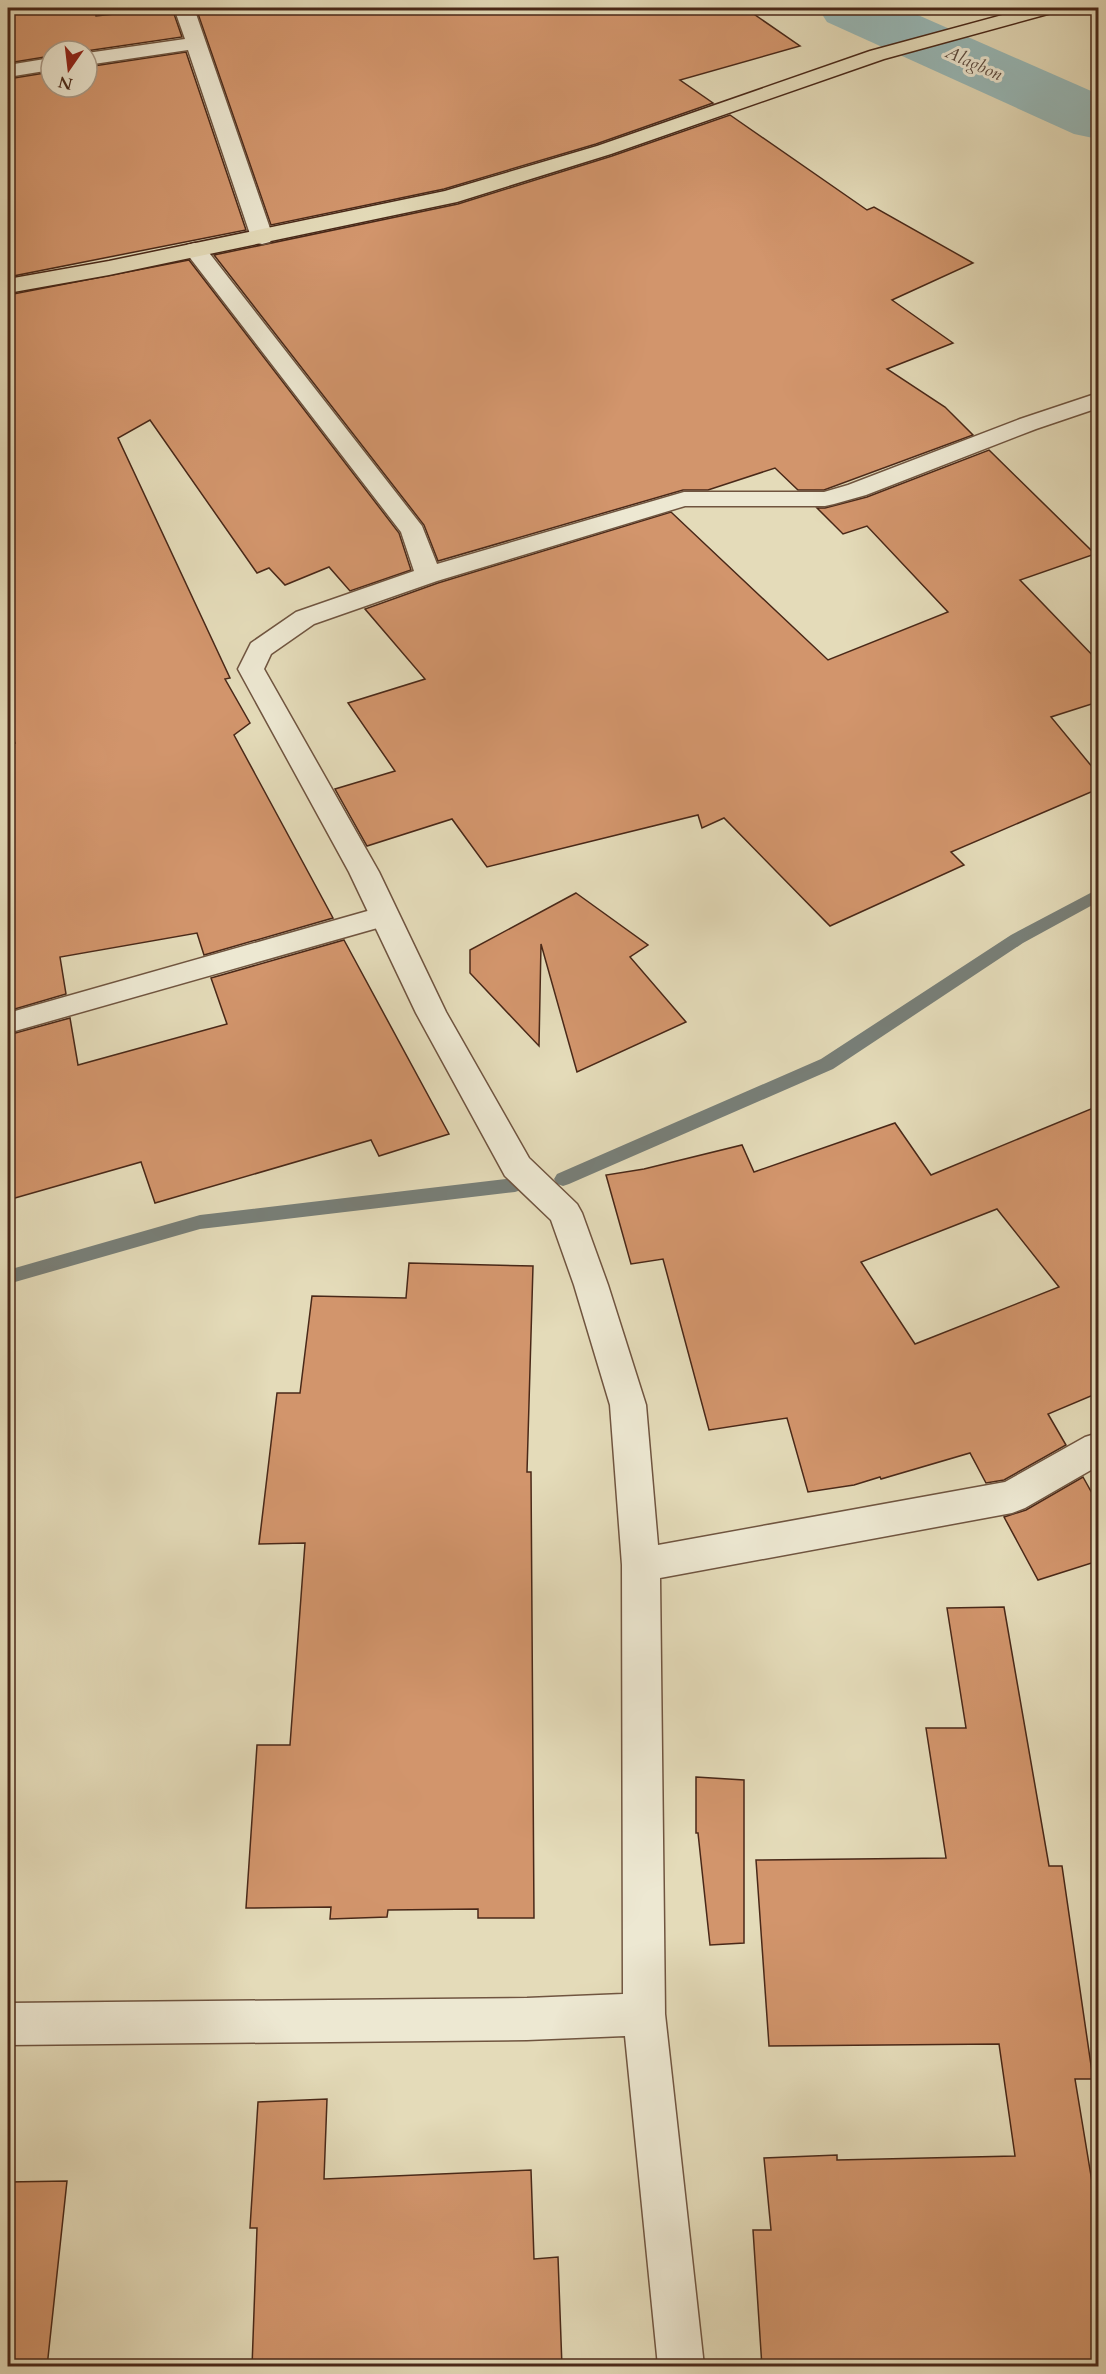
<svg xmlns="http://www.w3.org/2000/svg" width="1106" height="2374" viewBox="0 0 1106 2374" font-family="Cardo,serif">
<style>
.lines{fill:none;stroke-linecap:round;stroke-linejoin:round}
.stream{fill:#787f78;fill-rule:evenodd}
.river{fill:#98b9b8;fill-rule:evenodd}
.building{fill:#d2956c;stroke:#492818;stroke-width:1.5;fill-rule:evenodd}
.lane-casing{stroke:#705540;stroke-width:3}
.street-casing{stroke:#705540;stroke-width:3}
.primary-casing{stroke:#492818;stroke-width:3}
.lane{fill:#ede8d2;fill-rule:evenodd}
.street{fill:#ede8d2;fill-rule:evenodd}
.primary{fill:#e4dbb9;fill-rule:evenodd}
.labels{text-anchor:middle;stroke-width:6;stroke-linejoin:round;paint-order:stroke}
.far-water-label{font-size:18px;font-style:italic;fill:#5d4c40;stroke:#ede8d2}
</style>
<rect width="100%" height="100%" fill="#e4dbb9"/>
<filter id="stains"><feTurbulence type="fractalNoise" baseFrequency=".00333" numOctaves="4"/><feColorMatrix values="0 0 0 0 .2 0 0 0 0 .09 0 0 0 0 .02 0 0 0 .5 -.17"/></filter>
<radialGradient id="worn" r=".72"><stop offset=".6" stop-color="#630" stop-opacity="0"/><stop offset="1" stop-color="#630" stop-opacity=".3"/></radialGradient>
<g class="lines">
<!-- stream -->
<g class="stream">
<path d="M1098,889V902L1023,943L833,1069L569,1184L563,1186L557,1184L554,1179L557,1174L821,1059L1011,935Z"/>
<path d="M515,1178L521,1180L524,1185L521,1190L515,1192L200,1229L8,1284V1270L200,1215Z"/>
</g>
<!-- river -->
<path class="river" d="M818,8H902L1098,94V139L1074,134L827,22Z"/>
</g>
<!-- building -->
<g class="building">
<path d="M72,8L73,13L95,11L96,16L172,8L182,37L86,51H51V56L8,63V12Z"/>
<path d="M196,8H745L800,46L680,80L713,103L596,144L444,189L271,225Z"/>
<path d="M186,52L246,230L8,277V79L51,72V87H87V67Z"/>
<path d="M730,115L867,210L874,207L973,263L892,300L953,343L887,369L945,407L973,435L824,490H798L775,468L708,490H683L438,561L424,525L214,255L458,204L612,156Z"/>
<path d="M189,260L399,533L411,570L350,591L329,567L285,585L269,568L257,573L150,420L118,438L230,678L225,679L250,723L234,735L333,918L204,955L197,933L60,957L66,994L8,1011V745L15,743L8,727V295Z"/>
<path d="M989,450L1095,554L1020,580L1098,661V702L1051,717L1098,774V789L951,852L964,865L830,926L724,818L702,828L698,815L487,867L452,819L367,846L335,789L395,771L348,703L425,679L365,609L438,583L671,512L828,660L948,612L867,526L843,534L817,508H825L867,497Z"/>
<path d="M576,893L648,945L630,957L686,1022L577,1072L541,944L539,1046L470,973V950Z"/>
<path d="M344,940L449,1134L379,1156L371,1140L155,1203L141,1162L8,1200V1035L70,1018L78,1065L227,1024L211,978Z"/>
<path d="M1098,1106V1393L1048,1414L1066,1445L1004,1480L986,1483L970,1453L881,1479L880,1477L854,1485L808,1492L787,1418L709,1430L663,1259L631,1264L606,1175L644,1169L742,1145L754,1172L895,1123L931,1175ZM997,1209L1059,1287L915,1344L861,1262Z"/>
<path d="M409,1263L533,1266L527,1472H531L534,1918H478V1909L388,1910L387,1917L330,1919L331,1907L246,1908L257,1745H290L305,1543L259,1544L277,1393H300L312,1296L406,1298Z"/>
<path d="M1083,1477L1098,1504V1561L1038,1580L1004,1517L1026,1510Z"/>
<path d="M1004,1607L1049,1866H1062L1093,2079H1075L1098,2218V2367H762L753,2230H771L764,2158L837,2155V2160L1015,2156L999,2044L769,2046L756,1860L946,1858L926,1728H966L947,1608Z"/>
<path d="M696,1777L744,1780V1943L710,1945L698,1833H696Z"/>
<path d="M327,2099L324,2179L531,2170L534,2259L558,2257L562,2367H252L257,2228H250L258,2102Z"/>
<path d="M67,2181L47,2367H8V2182Z"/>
</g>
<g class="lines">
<defs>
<path id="lane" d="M385,906L395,909L399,916L395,923L8,1033V1013Z"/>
<g id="street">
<path d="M174,8H194L273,237L270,242L262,244L254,242L251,237L188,50L87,65V53L185,39Z"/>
<path d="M51,58V70L8,77V65Z"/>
<path d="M195,243L203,245L422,526L437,564L684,492H824L848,485L1020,419L1098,393V408L1036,429L866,495L834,504L825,506H685L437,581L314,624L271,654L264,669L379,872L446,1012L529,1158L577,1204L582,1213L608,1285L646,1405L658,1545L1005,1482L1085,1437L1098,1433V1466L1025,1508L1012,1513L660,1578L665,2014L704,2366H658L625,2036L527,2040L8,2045V2003L527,1998L623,1994L622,1565L610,1405L574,1285L551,1220L505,1176L416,1013L349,872L238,669L251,643L296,612L414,571L401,532L184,250L187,245Z"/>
</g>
<path id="primary" d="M1028,8H1058L1055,12L884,59L611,154L457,202L109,275L8,293V279L109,261L445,191L597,146L870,51Z"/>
</defs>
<!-- lane casing -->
<use href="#lane" class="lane-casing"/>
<!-- street casing -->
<use href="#street" class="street-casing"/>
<!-- primary casing -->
<use href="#primary" class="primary-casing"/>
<!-- lane -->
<use href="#lane" class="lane"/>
<!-- street -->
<use href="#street" class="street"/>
<!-- primary -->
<use href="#primary" class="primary"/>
</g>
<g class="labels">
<!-- far-water labels -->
<g class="far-water-label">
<text transform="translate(974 63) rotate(24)" y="6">Alagbon</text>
</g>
</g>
<!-- margin -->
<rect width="1106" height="2374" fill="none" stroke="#e4dbb9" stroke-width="30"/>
<rect x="9" y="9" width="1088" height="2356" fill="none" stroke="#492818" stroke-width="3"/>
<rect x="15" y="15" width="1076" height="2344" fill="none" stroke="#492818" stroke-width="1.5"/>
<!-- north arrow -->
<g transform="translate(69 69) rotate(194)"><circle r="28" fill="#ede8d2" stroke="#ab9b88" stroke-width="1.5"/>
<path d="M0-4.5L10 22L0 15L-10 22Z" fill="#8f2418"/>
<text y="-9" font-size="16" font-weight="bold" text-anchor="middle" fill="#492818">N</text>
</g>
<rect width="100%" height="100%" filter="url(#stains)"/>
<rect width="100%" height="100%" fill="url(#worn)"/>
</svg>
